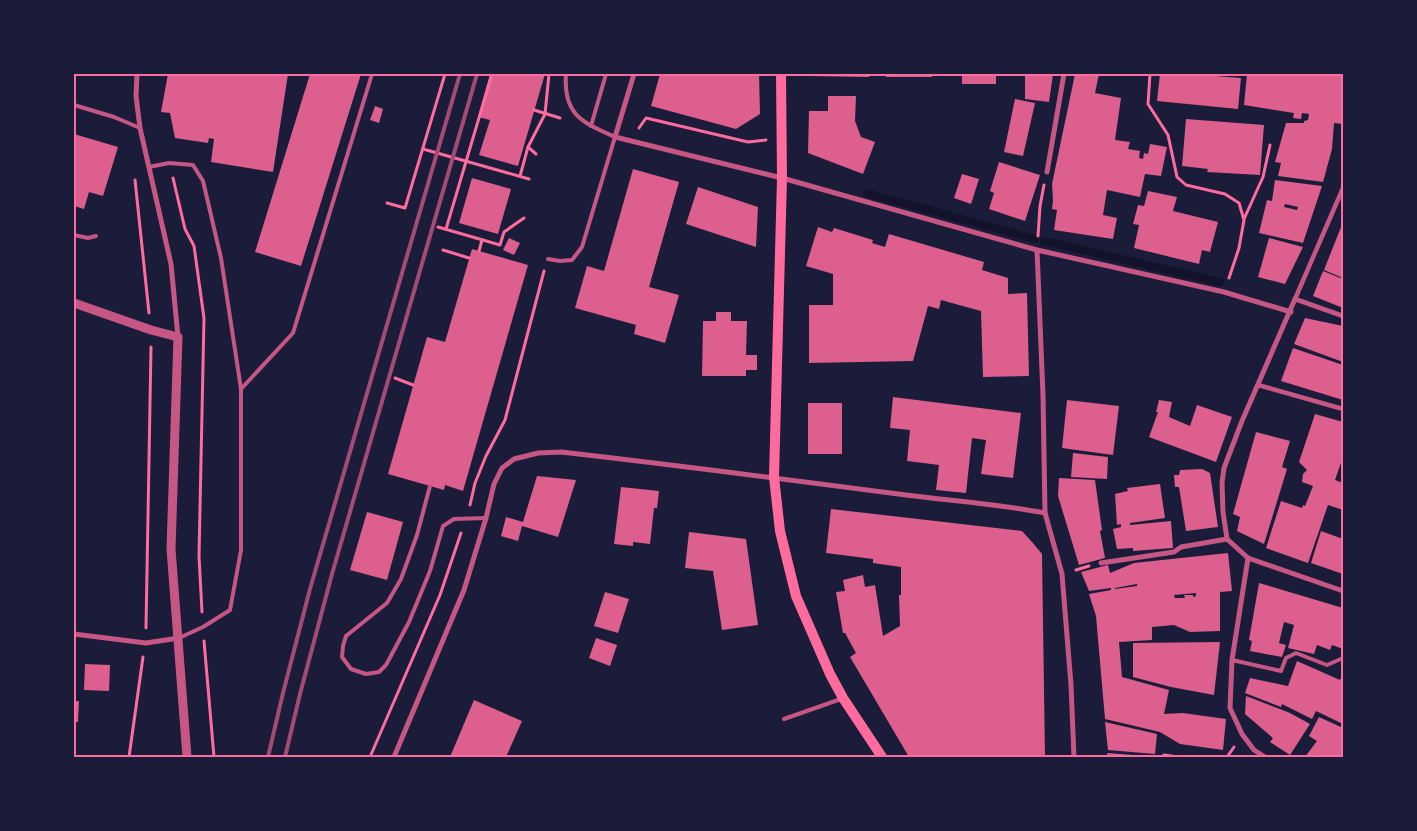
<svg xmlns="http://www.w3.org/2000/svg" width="1417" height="831" viewBox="0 0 1417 831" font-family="Manrope,sans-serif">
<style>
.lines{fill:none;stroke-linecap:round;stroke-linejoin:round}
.stream{stroke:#12122b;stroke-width:8}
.building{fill:#dd5f8e;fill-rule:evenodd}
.path{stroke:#ff6b9d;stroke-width:3}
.service{stroke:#c65784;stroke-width:4}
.pedestrian{stroke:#c65784;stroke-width:4.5}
.minor{stroke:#c65784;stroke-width:5}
.tertiary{stroke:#c65784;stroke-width:9}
.secondary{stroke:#ff6b9d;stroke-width:10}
.rail{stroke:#a44b75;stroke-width:4}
.neatline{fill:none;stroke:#ff6b9d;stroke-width:2}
</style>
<rect width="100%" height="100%" fill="#1b1b3a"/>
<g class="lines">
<!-- stream -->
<g class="stream">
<path d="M867,193L1035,239"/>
<path d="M1044,241L1220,282"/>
</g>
</g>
<!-- building -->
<g class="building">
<path d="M168,74H288L273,172L211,162L214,139L209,138L208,143L175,138L170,113L161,112Z"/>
<path d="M310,74H361L301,266L255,252Z"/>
<path d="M490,74H545L518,166L479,155L490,120L478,117Z"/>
<path d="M660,74H759L760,114L736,129L651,106Z"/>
<path d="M810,74H869V77L810,76Z"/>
<rect x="886" y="74" width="46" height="3"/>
<rect x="962" y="74" width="34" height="10"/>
<path d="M1025,74H1053L1049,102L1025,99Z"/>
<path d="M1075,74H1099L1095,93L1121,98L1115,140L1130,142L1128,149L1140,151L1139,158L1143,159L1144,153L1148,154L1150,144L1167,147L1161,176L1145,174L1140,197L1107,190L1103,215L1117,218L1113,239L1054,230L1057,210L1052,209L1053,200L1052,184Z"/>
<path d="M1160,74H1215L1216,76L1241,78L1238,109L1157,101Z"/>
<path d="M1247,74H1343V124L1334,123L1332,149L1323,182L1278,176L1281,163L1275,162L1286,123H1304V121L1308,120L1309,114L1302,113L1301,119L1293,118L1294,113L1244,105Z"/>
<path d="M828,96H856L855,121L861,137L875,142L863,174L808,153L809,111H828Z"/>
<path d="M1015,99L1035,103L1023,156L1004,152Z"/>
<path d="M375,106L383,109L379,123L370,120Z"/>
<path d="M1186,119L1264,125L1260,175L1207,172L1208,169L1182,166Z"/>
<path d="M74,134L118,147L103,196L89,192L84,209L74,206Z"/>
<path d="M999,162L1040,175L1025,221L989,209L994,193L990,191Z"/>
<path d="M633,169L679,182L649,287L679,295L665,343L634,334L636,325L575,308L587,266L604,271Z"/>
<path d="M962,174L979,179L971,204L954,198Z"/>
<path d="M472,178L511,189L498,234L459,223Z"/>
<path d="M1275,180L1322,186L1303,243L1259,233L1267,200L1272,201ZM1285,204L1298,207L1297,210L1284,207Z"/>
<path d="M698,187L758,207L756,247L686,224Z"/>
<path d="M1148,191L1177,197L1173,211L1218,222L1210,252L1202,250L1199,264L1134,248L1139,225L1133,224L1138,205L1144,206Z"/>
<path d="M1343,222V278L1324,270Z"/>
<path d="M818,227L832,232L834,228L873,240L872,243L885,247L889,234L984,262L982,270L1008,278V294L1027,293L1029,376L983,377L981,311L941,300L939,309L928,306L913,361L809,363V305H833V274L806,266Z"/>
<path d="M509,238L520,243L514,255L503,250Z"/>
<path d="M1269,238L1303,247L1285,284L1258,277Z"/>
<path d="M472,249L528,265L463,491L445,485L444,490L388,474L427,337L445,342Z"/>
<path d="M1323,271L1343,279V308L1313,296Z"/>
<path d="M716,312H731V321H747L746,355H757V370H746V376H702L703,321H716Z"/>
<path d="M1305,318L1343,326V362L1294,344Z"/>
<path d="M1293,348L1343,365V400L1281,381Z"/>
<path d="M893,397L1021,413L1013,478L981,474L986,440L972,438L966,493L936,490L939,465L907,461L910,430L890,428Z"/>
<path d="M1067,400L1119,406L1113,455L1062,448Z"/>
<path d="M1159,400L1172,402L1169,417L1190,426L1197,405L1232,417L1216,462L1149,437L1158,412H1156Z"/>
<rect x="808" y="403" width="34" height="51"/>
<path d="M1315,414L1343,422V457L1335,480L1343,483V510L1328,505L1308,563L1266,548L1281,501L1302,508L1303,505L1305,506L1313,486L1302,482L1303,474L1307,470L1299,462Z"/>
<path d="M1256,432L1290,441L1282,467L1287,469L1264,544L1237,531L1240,517L1233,514Z"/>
<path d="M1073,453L1108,457L1107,479L1071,477Z"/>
<path d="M1202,469L1210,473L1218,527L1186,531L1179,487H1175L1174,475H1179L1180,470Z"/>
<path d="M537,476L576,480L558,537L522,526L518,541L501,536L506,517L523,522Z"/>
<path d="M1059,478L1095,480L1102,530L1100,531L1105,558L1079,565L1058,496Z"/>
<path d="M1160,484L1165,518L1130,523V525L1171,521L1173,548L1133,551V548L1117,549L1113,529L1121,527V524L1117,525L1115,494L1128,491L1127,488Z"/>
<path d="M621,487L659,491L657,508H654L650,544L633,542V546L614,544Z"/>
<path d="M831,509L1022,531L1032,542L1042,554L1045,757H909L850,657L856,653L845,633H843L836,592L845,591L843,580L863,575L865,587L875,585L883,636L900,626L899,595H901V567L873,563V559L826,553Z"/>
<path d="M367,512L403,522L387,580L350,570Z"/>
<path d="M1321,531L1343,539V574L1311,563Z"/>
<path d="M689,532L746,539L758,625L722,630L713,571L685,568Z"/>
<path d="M1228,553L1232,591L1220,592V631L1190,632L1174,625L1152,627V640L1119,642L1122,677L1169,690L1164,714L1183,713L1226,719L1223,750L1180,744L1160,732L1105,719L1096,616L1089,594L1111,590V588L1089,591L1081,572L1108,565L1110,573L1134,563ZM1137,584V586L1115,589V588ZM1196,593V596L1193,597V595H1184L1185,598H1175L1174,595Z"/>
<path d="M1259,583L1343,608V649L1332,645L1330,650L1317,645L1314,654L1288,648L1294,625L1284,622L1279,643L1286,645L1282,657L1250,651L1252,641L1249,640Z"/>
<path d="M605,592L629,599L618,633L594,626Z"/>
<path d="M596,638L617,645L610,666L589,658Z"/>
<path d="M1220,642L1214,695L1171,687L1133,677V643Z"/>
<path d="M1297,661L1340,680L1343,673V724L1316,711L1312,719L1282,704L1281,707L1245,693L1250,678L1288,686Z"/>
<path d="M85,664L110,665L109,691L84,690Z"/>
<path d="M1246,696L1290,713L1310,724L1290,755L1270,742L1273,738L1245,714Z"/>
<path d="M474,700L522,721L506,757H450Z"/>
<path d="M74,701H79L78,722H74Z"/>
<path d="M1319,717L1343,728V757H1305L1317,741L1309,736Z"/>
<path d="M1105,722L1157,734L1155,754L1108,750Z"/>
<path d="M1107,753L1145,756V757H1108Z"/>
</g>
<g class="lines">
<!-- path -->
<g class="path">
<path d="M1150,74L1148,104L1168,135L1177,177L1186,185L1225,194L1239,203L1244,220L1239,248L1229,278"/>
<path d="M534,110L560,118"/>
<path d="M639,128L646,118L748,142L766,140"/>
<path d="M528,147L536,154"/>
<path d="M423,149L529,179"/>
<path d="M520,176L528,147L545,114L549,74"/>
<path d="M173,178L185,229L194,246L204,318L199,556L202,612"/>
<path d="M135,180L149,313"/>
<path d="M387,203L405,208L445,74"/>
<path d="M1244,219L1263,177L1270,145"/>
<path d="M438,227L500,245L504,232L524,218"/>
<path d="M446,229L492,74"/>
<path d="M1038,236L1040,206L1044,185"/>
<path d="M443,250L469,258"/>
<path d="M479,251L482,240"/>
<path d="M395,378L413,385"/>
<path d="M470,505L475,483L486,456L505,420L544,271"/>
<path d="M1076,570L1089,566"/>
<path d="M146,628L151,347"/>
<path d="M204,641L214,757"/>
<path d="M1164,755L1178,757"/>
<path d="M129,757L143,657"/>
<path d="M370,757L440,595L461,533"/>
<path d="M1227,757L1234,747"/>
</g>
<!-- service -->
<g class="service">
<path d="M74,105L114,117L140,128"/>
<path d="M591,126L606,74"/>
<path d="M149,167L169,163L193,165L203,181L221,258L241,389V550L230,610L203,627L179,638"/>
<path d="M74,235L88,238L96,236"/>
<path d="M548,259L560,261L572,260L582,247L615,137C582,122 563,115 566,74"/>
<path d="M241,389L293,333L372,74"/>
<path d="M430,486L417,535L401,579L387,603L346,636L343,646L342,657L351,669L366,674L379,672L386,665L409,622L430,571L443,526L454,519L486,518"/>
<path d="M1232,660L1281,671L1286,658L1296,653L1327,665L1343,658"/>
<path d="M784,719L841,699"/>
</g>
<!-- pedestrian -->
<g class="pedestrian">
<path d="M1295,299L1343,188"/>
<path d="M1258,385L1343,409"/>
</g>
<!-- minor -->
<g class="minor">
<path d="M137,74L136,96L140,128L171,264L178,337"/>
<path d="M634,74L615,137L782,178L1037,250L1224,292L1291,312"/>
<path d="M1047,172L1064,74"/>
<path d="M1037,250L1043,395L1045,513L1062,574L1071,685L1074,757"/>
<path d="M1343,316L1295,299L1242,421L1224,468L1222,483L1223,512L1227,539L1248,558L1343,591"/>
<path d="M1248,558L1232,660L1230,708L1242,734L1254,750L1265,757"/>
<path d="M1101,563L1174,552L1181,547L1227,539"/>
<path d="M74,634L146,643L179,638"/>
<path d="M394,757L464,590L486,518L494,484L502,468L514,459L538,453L561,452C676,465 791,480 906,495C953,501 999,504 1045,513"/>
</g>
<!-- tertiary -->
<path class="tertiary" d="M74,303L151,330L178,337L171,549L187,757"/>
<!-- secondary -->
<path class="secondary" d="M781,74L782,178L774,477L780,531L796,596L830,674L843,698L882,757"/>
<!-- rail -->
<g class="rail">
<path d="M268,757L283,693L310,589L460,74"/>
<path d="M285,757L300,694L332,574L477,74"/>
</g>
</g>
<!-- border -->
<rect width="1417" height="831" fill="none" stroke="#1b1b3a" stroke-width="150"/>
<rect x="75" y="75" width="1267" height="681" class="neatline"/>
</svg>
